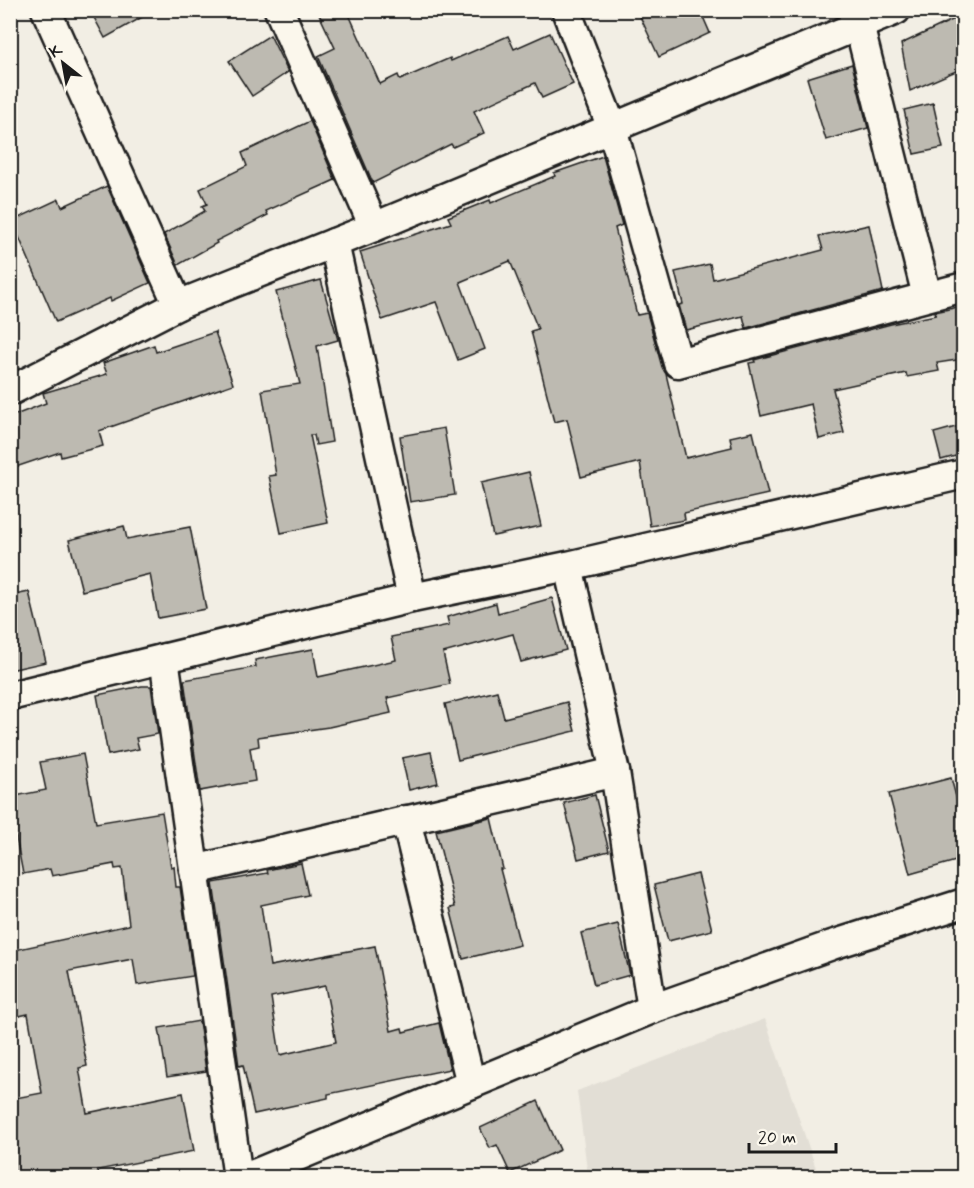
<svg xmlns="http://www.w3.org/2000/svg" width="974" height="1188" viewBox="0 0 974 1188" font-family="Mynerve,sans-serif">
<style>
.built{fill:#e2ded5}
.building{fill:#bdbab1;stroke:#1c1c1c;stroke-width:1.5;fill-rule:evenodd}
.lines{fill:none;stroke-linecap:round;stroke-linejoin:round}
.minor-casing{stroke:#1c1c1c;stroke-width:33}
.minor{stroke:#fbf7ec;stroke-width:28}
</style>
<rect width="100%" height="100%" fill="#f2eee4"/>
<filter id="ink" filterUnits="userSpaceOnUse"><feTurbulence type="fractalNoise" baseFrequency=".0167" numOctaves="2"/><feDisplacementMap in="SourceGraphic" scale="12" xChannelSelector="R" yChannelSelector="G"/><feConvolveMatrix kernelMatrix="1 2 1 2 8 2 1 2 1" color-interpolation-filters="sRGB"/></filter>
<g filter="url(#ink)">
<!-- built -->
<path class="built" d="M765,1019L819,1177H588L577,1091Z"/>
<!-- building -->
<g class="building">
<path d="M90,10H155L105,38Z"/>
<path d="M317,10H347L380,84L398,75L400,80L450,58L451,61L508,36L514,49L550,33L573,84L542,98L535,83L474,111L484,133L453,147L451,144L373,183L318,56L335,48Z"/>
<path d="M637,10H700L710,33L659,57Z"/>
<path d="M963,15V68L910,91L901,44Z"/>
<path d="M270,35L288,72L252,96L229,61Z"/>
<path d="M852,64L868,128L826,140L807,78Z"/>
<path d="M933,103L943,148L914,154L904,110Z"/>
<path d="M310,121L335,180L266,211L268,215L216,241L217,243L178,265L164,234L205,211L202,206L207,204L200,189L247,166L242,153Z"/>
<path d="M603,156L622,225L615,228L637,315L647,313L662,367L666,374L686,458L732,447L730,437L753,432L768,494L684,513L685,520L650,526L640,462L581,477L567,419L554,422L531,331L538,329L510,261L460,282L485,349L458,360L436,302L382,320L360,252L451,223L448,217L490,200L491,203L555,176L554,173Z"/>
<path d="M107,186L150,283L111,301L110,298L56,322L12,221L59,199L62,207Z"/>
<path d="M869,225L883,291L746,328L743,316L686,330L679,305L683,304L675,272L710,264L713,279L823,250L819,236Z"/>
<path d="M321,280L338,340L317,346L332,442L316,445L314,435H310L328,523L281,533L269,476L276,475L262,390L300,384L276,292Z"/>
<path d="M963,306V359L937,363L939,371L907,377L906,373L833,389L844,433L819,439L811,404L761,416L749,363L755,362L754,360L891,324L936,315L935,312Z"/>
<path d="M215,332L233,384L99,431L103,446L61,457L60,452L10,469V417L46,403L43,393L107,374L103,363L154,345L156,352Z"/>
<path d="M963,425V454L941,460L934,433Z"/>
<path d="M444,428L455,495L410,502L400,436Z"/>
<path d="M529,472L541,526L493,536L481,483Z"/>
<path d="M124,526L127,539L190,527L206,609L158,618L150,574L82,591L69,540Z"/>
<path d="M29,592L46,662L10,670V596Z"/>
<path d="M552,598L566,650L521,662L513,634L443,653L450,684L387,698L391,713L329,727L258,737L259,746L250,748L255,781L200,791L184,680L256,667L255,660L313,649L318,677L396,660L391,637L449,625L447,617L496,603L498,613Z"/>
<path d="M142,686H151L158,734L136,738L139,749L108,755L97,695Z"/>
<path d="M497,691L504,718L567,702L575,731L458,760L445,704Z"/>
<path d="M431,752L438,783L409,790L402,758Z"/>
<path d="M83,754L96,823L162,812L171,867L174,866L176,887H180L193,976L137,985L133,959L69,971L87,1066L79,1068L87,1113L183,1093L194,1151L98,1170L99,1178H10V1099L42,1093L28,1014L10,1018V951L129,925L122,868L115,869L114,864L52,876L50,869L23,874L14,827L10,828V797L46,790L40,762Z"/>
<path d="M951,778L963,823V859L910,874L889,794Z"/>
<path d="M595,795L609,851L578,859L564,803Z"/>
<path d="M491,818L503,869H500L520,945L463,959L450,908L455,907L436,831Z"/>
<path d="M301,863L308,895L261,905L270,966L375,946L391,1031L402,1028L403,1032L439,1023L450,1069L328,1094V1098L254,1114L243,1065L239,1066L213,883L268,873L267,870ZM325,986L336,1042L280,1055L271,997Z"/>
<path d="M698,874L712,930L668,941L654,885Z"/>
<path d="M618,924L630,975L594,985L581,933Z"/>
<path d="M199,1021L206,1071L167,1077L159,1028Z"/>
<path d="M538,1101L560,1150L510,1173L497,1145L490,1148L480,1128Z"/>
</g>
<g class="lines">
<defs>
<g id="minor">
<path d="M46,10L178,305"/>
<path d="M279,10L374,227"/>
<path d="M566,10L612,128L678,363L964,287"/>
<path d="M852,10L859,25L927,296"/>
<path d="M334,243L412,598"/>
<path d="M10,391L178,305L374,227L896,10"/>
<path d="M568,566L615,772L652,1009"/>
<path d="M164,658L238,1178"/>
<path d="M10,696L412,598L568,566L964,474"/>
<path d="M406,820L471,1084"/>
<path d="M194,870L615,772"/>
<path d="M245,1178L652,1009L832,945L964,903"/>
</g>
</defs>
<!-- minor casing -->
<use href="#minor" class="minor-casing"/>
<!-- minor -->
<use href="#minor" class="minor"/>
</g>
</g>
<!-- margin -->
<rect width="974" height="1188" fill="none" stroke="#fbf7ec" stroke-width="36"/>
<rect x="18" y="18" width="938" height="1152" fill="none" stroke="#1c1c1c" stroke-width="2" filter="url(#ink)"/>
<!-- north arrow -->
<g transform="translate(63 63) rotate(329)" stroke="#fbf7ec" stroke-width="4.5" paint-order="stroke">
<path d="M0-4.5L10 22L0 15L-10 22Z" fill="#1c1c1c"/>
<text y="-9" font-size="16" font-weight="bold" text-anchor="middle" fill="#1c1c1c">K</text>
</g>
<!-- scale -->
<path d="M749 1143v9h87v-9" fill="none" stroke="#1c1c1c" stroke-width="3"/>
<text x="758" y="1143" font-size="18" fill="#1c1c1c" stroke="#fbf7ec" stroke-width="4.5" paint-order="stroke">20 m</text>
</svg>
